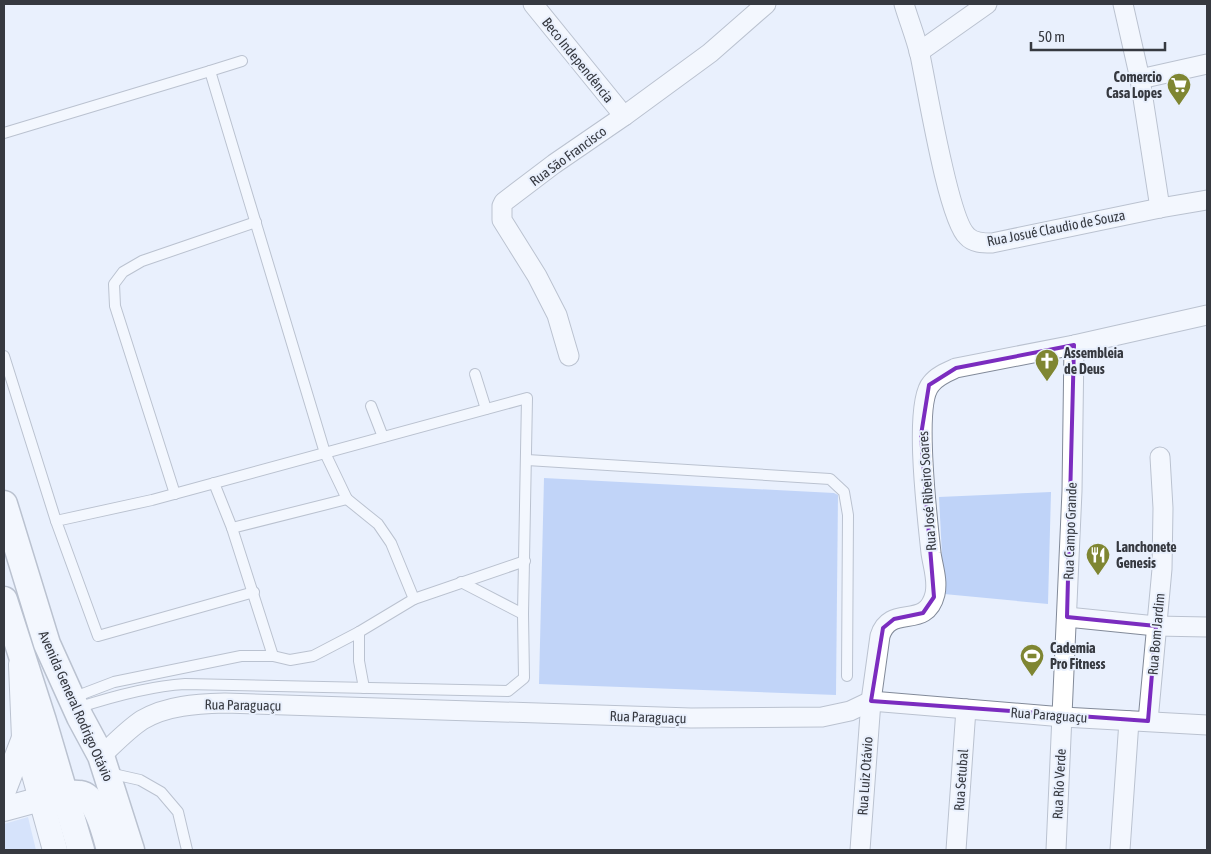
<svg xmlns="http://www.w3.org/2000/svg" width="1211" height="854" viewBox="0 0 1211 854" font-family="'Asap Condensed',sans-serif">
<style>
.green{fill:#bfd3f8}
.building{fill:#91b2f2}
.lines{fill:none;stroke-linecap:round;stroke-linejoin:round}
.service-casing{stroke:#828a99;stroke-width:12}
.minor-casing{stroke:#828a99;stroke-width:21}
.tertiary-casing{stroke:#828a99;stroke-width:26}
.secondary-casing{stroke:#828a99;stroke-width:29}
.service{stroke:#fff;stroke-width:10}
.minor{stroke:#fff;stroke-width:19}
.tertiary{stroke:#fff;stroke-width:24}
.secondary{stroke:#fff;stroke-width:26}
.marked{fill:none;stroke:#7b2cbf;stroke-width:4;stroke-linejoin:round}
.labels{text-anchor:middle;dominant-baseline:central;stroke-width:4;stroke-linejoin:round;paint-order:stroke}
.street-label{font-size:14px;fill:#363940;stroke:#e9f0fd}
.poi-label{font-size:14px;font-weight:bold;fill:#363940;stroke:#e9f0fd;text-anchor:start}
</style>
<rect width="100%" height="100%" fill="#e9f0fd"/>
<!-- green -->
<g class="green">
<path d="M1051,492L1048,604L944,594L939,497Z"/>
<path d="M28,817L36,850H4V824Z"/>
</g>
<!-- building -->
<path class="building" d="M544,478L834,493L838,495L836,695L539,684Z"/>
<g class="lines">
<defs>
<g id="service">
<path d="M210,71L242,61"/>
<path d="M4,133L210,71L325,453L347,499L232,528L273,656"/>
<path d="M4,356L56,521"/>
<path d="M475,374L486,409"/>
<path d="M371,406L383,437"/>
<path d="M527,460L830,479L844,492L848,515L847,676"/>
<path d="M214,483L232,528"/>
<path d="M175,494L115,306L114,284L123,272L142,261L256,222"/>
<path d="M461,582L523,614"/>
<path d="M414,599L525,561"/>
<path d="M359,632V661L364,688"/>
<path d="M72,698L114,682L241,656H273L290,660L313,656L359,632L414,599L391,543L378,524L347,499"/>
<path d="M77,708C111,697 149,686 185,684L508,691L524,678L523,614L527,398L152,500L56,521L98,636L254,592"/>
<path d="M109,773L140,780L161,792L178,812L187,850"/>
</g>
<g id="minor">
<path d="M533,4L624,116"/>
<path d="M904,4C909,21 916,38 920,55C927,87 948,219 967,236C973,243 983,243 992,243L1160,208L1207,200"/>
<path d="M1123,4L1140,79L1160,208"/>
<path d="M919,52L987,4"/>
<path d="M1140,79L1207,64"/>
<path d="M569,356L557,315L537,276L502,220V206L504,202L554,164L624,116L710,53L766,4"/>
<path d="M1067,617L1156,626L1207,627"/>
<path d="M1148,721L1162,569L1163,508L1160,457"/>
<path d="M101,756C114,744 127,730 142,720C167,705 197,704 225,703L691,718L822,717L850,711L871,701L1063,717L1207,725"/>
<path d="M860,850L871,701L880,636C890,603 926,631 935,594C938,580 933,567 931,553C928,523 913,404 931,384C937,376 947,372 956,368L1074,345L1207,315"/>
<path d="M956,850L966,709"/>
<path d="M1056,850L1072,491L1074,345"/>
<path d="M1120,850L1129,721"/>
</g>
<g id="tertiary">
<path d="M21,665L24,738L55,850"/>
<path d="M4,790L24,738"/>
<path d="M4,809L41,799"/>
</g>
<g id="secondary">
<path d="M4,504L47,644L80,717L101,756L131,850"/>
<path d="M4,600L43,721L81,850"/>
<path d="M41,799C53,797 68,792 80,794C97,796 106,836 110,850"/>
</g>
</defs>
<!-- service casing -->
<use href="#service" class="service-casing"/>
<!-- minor casing -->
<use href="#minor" class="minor-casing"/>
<!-- tertiary casing -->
<use href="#tertiary" class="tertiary-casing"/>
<!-- secondary casing -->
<use href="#secondary" class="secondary-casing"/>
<!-- service -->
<use href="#service" class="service"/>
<!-- minor -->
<use href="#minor" class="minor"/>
<!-- tertiary -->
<use href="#tertiary" class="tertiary"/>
<!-- secondary -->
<use href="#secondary" class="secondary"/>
</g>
<!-- marked area -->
<path d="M0 0H1211V854H0ZM1074,345L1067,617L1156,626L1148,721L871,701L883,628L894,619L923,613L934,597L921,435L929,385L956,368Z" fill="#e9f0fd" fill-opacity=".55" fill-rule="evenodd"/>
<path class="marked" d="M1074,345L1067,617L1156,626L1148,721L871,701L883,628L894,619L923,613L934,597L921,435L929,385L956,368Z"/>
<!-- icons -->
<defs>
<symbol id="supermarket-pin" viewBox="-11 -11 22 30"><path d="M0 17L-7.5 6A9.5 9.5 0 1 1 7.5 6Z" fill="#7f8632" stroke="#e9f0fd"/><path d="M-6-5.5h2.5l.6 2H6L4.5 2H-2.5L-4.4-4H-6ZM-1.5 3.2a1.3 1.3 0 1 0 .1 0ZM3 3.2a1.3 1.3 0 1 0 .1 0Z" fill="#fff"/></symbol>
<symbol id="church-pin" viewBox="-11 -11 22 30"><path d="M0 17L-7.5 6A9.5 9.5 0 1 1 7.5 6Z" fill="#7f8632" stroke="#e9f0fd"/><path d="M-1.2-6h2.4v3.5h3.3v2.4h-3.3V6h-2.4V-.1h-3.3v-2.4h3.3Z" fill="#fff"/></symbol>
<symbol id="restaurant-pin" viewBox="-11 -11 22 30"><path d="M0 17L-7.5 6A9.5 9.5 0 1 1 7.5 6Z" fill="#7f8632" stroke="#e9f0fd"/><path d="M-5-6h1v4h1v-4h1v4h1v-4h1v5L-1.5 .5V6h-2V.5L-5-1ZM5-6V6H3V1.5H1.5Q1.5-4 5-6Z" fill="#fff"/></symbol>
<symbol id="stadium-pin" viewBox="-11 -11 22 30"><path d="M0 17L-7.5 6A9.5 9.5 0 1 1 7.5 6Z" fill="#7f8632" stroke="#e9f0fd"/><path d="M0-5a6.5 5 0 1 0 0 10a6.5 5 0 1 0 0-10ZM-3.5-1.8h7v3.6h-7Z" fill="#fff"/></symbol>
</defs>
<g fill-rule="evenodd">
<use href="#supermarket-pin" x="1165" y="71" width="28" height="38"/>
<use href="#church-pin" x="1033" y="347" width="28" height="38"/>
<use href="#restaurant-pin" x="1084" y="541" width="28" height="38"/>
<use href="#stadium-pin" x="1018" y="642" width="28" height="38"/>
</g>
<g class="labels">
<!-- street labels -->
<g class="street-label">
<text transform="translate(578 60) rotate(51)">Beco Independência</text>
<text transform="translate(568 156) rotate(-36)">Rua São Francisco</text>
<text transform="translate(1056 228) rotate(-11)">Rua Josué Claudio de Souza</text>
<text transform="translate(927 491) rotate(-94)">Rua José Ribeiro Soares</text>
<text transform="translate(1070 531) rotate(-88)">Rua Campo Grande</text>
<text transform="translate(1156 634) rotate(-85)">Rua Bom Jardim</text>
<text transform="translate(243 705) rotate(1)">Rua Paraguaçu</text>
<text transform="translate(76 706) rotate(66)">Avenida General Rodrigo Otávio</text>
<text transform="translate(1049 715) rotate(4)">Rua Paraguaçu</text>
<text transform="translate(648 717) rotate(2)">Rua Paraguaçu</text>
<text transform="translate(865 776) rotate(-86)">Rua Luiz Otávio</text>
<text transform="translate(961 780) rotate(-86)">Rua Setubal</text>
<text transform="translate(1059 784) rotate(-87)">Rua Río Verde</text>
</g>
<!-- poi labels -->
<g class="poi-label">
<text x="1162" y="77" text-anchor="end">Comercio<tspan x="1162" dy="16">Casa Lopes</tspan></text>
<text x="1064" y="353">Assembleia<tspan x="1064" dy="16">de Deus</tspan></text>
<text x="1116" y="547">Lanchonete<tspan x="1116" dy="16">Genesis</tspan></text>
<text x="1050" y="648">Cademia<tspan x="1050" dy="16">Pro Fitness</tspan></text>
</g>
</g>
<!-- border -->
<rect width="1211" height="854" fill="none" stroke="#363940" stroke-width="10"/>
<!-- scale -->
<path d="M1031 42v8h134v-8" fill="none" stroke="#363940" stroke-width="2.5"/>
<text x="1038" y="42" font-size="15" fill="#363940" stroke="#e9f0fd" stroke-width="4" paint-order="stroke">50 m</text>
</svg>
